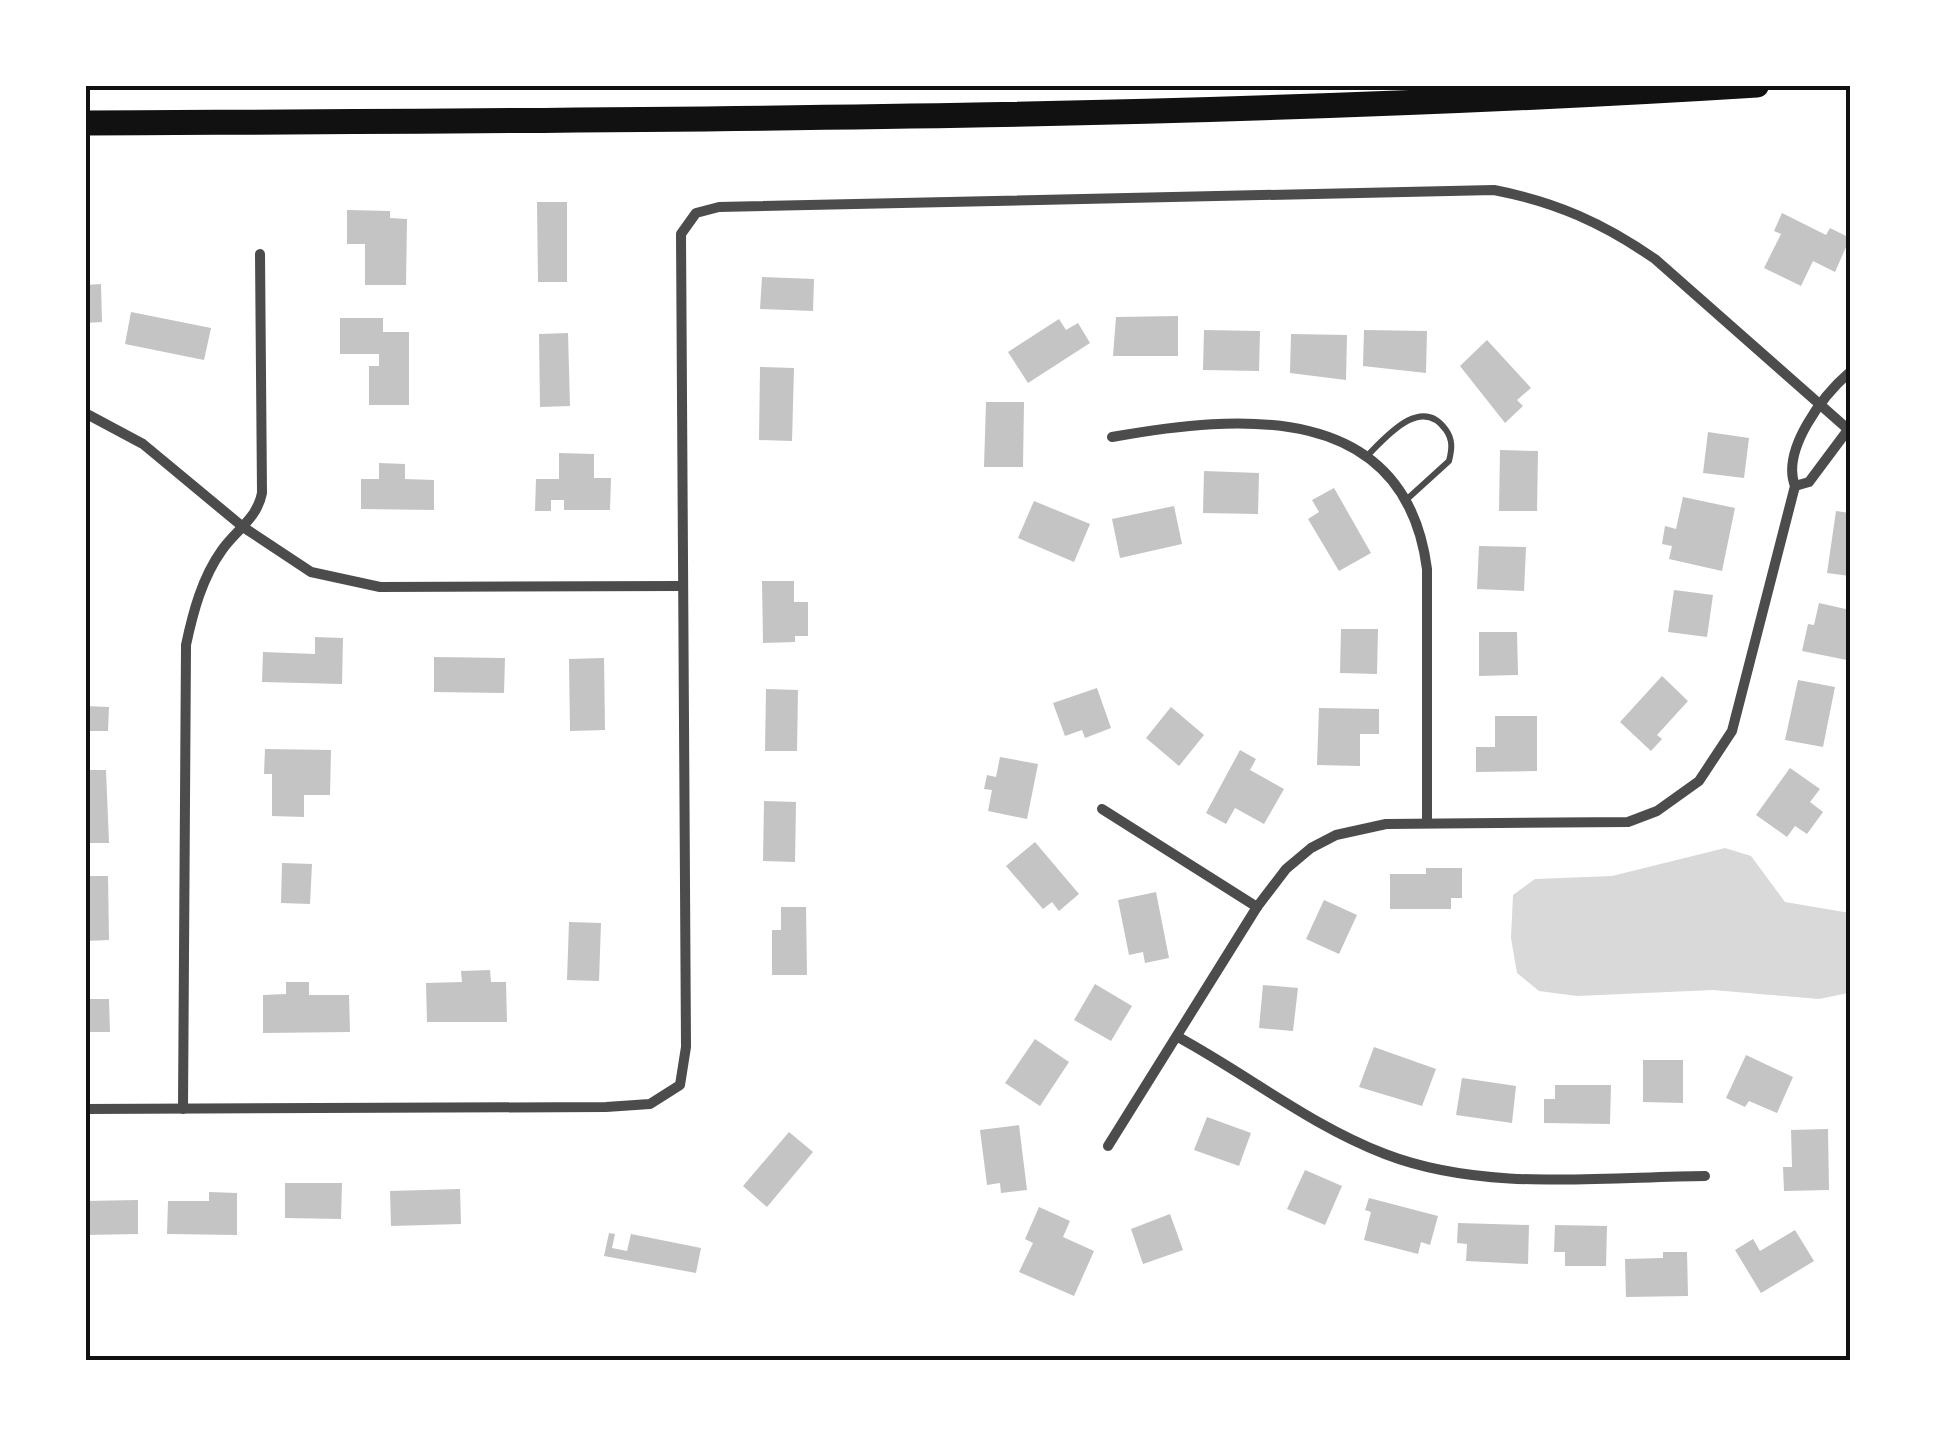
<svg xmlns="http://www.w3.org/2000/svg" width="1935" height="1445" viewBox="0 0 1935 1445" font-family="Manrope,sans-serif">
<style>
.water{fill:#d9d9d9}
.building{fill:#c4c4c4}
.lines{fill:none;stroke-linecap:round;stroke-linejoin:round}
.service{stroke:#4c4c4c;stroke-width:6}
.minor{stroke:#4c4c4c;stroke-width:10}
.motorway{stroke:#111;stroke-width:25}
.neatline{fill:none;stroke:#111;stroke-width:4}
</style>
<rect width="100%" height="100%" fill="#fff"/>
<!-- water -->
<path class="water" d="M1725,848L1751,856L1785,902L1850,913L1848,993L1819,999L1713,990L1577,996L1539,991L1517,973L1511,938L1513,895L1535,879L1612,876Z"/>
<!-- building -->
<g class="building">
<path d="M537,202H567V282H538Z"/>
<path d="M347,210L390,211V218L407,219L406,285H365V244H347Z"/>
<path d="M1782,213L1826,235L1830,228L1850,238L1835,272L1813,261L1801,286L1764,268L1781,234L1774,231Z"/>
<path d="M762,277L814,279L813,311L760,309Z"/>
<path d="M101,284L102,322L85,323V285Z"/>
<path d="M131,312L211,328L204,360L125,344Z"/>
<path d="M1178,316V356H1113L1116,317Z"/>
<path d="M340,318H383V332H409V405H369V366H379V354H340Z"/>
<path d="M1059,319L1066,330L1078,323L1090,343L1028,383L1008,352Z"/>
<path d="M1204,330L1260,331L1259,371L1203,370Z"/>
<path d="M1364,330L1427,331L1426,373L1363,366Z"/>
<path d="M568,333L570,406L540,407L539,334Z"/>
<path d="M1291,334L1347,335L1346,380L1290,373Z"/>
<path d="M1487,340L1531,388L1517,400L1523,406L1505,423L1460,366Z"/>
<path d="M760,367L794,368L792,441L759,440Z"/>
<path d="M986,402H1024L1023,467H984Z"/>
<path d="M1708,432L1749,438L1744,478L1703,473Z"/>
<path d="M1500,450L1538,451L1537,511H1499Z"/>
<path d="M559,453L594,454V478H611L610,510H564V500H551V511H535L536,479H559Z"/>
<path d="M379,463L405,464V479L434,480V510L361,509V479H379Z"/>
<path d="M1204,471L1259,473L1258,514L1203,513Z"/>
<path d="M1334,488L1371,553L1339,571L1308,519L1319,512L1312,500Z"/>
<path d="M1683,497L1735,508L1722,571L1669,559L1672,546L1662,544L1665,526L1676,529Z"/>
<path d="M1034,501L1090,524L1074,562L1018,538Z"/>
<path d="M1174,506L1182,544L1120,558L1112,519Z"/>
<path d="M1836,511L1850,513V576L1827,573Z"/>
<path d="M1479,546L1526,547L1524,591L1477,589Z"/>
<path d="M762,581H794V602H808V636H795V642L763,643Z"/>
<path d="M1674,590L1713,595L1707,637L1668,632Z"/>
<path d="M1819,603L1850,610L1847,660L1802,651L1808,624L1814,625Z"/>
<path d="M1341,629H1378L1377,674L1340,673Z"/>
<path d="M1479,632H1517L1518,675L1479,676Z"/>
<path d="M315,637L343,638L342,684L262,682L263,652L315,654Z"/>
<path d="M434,657L505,658L504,693L434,692Z"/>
<path d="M604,658L605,730L570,731L569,659Z"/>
<path d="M1662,676L1688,701L1657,735L1662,739L1651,751L1620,722Z"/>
<path d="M1798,680L1835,687L1823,747L1785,740Z"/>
<path d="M1097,688L1111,728L1085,738L1082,730L1065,736L1053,703Z"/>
<path d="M766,689L798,690L797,751H765Z"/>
<path d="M85,706L109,707L108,731H85Z"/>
<path d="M1171,707L1204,735L1179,766L1146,738Z"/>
<path d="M1319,708L1379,709V734H1360V766L1317,765Z"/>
<path d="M1495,716H1537V771L1476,772V747H1495Z"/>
<path d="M265,749L331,750L330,795H304V817L272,816V774H264Z"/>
<path d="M1240,750L1256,759L1250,770L1284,789L1264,824L1235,808L1226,824L1206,813Z"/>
<path d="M1000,757L1038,764L1027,819L988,811L992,790L984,789L987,775L996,777Z"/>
<path d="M1790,768L1820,789L1810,802L1823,812L1807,834L1795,826L1787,837L1756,815Z"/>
<path d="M85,770H106L109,843H85Z"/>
<path d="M764,801L796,802L795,862L763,861Z"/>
<path d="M1035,842L1079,894L1059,911L1052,902L1043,909L1006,866Z"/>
<path d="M282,863L312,864L310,904L281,903Z"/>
<path d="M1426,868H1462V898H1451V909H1390V874H1426Z"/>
<path d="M85,876H108L109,940L85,941Z"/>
<path d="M1156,892L1169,958L1145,963L1143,952L1129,955L1118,900Z"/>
<path d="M1324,900L1357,915L1339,954L1306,939Z"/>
<path d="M781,907H806L807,975H772V930H781Z"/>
<path d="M569,922L601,923L599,981L567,980Z"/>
<path d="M490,970L491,982H506L507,1022H427L426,983L462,982L461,971Z"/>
<path d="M286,982H309V995H349L350,1032L263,1033V995L286,994Z"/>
<path d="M1095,984L1132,1006L1111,1041L1074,1020Z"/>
<path d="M1263,985L1298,988L1293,1031L1259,1028Z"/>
<path d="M85,999H109L110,1032H85Z"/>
<path d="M1035,1039L1069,1062L1040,1106L1005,1083Z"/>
<path d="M1374,1047L1436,1069L1422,1106L1359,1087Z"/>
<path d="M1746,1055L1793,1077L1777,1113L1749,1101L1745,1107L1726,1098Z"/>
<path d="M1643,1060H1683V1103L1643,1102Z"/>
<path d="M1462,1078L1516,1086L1512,1123L1456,1115Z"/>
<path d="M1555,1085H1611L1610,1124L1544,1123V1099H1555Z"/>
<path d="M1207,1117L1251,1133L1239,1166L1194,1150Z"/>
<path d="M1019,1125L1027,1190L1001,1193L1000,1183L987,1185L980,1130Z"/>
<path d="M1828,1129L1829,1190L1784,1191L1783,1167H1792L1791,1130Z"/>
<path d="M789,1132L813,1152L767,1207L743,1186Z"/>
<path d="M1305,1170L1342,1186L1325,1225L1287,1209Z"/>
<path d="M285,1183H342L341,1219L285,1218Z"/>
<path d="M460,1189L461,1224L391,1226L390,1191Z"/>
<path d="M209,1192L237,1193V1235L167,1234L168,1201H209Z"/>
<path d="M1369,1198L1438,1216L1430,1245L1421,1242L1418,1254L1364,1240L1371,1212L1365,1210Z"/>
<path d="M138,1200V1234L85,1235V1201Z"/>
<path d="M1039,1207L1070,1221L1063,1237L1094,1251L1074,1296L1019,1272L1033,1243L1025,1239Z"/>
<path d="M1170,1214L1183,1250L1143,1264L1131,1229Z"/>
<path d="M1458,1223L1529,1225L1528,1264L1466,1261L1467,1244L1457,1243Z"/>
<path d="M1555,1225L1607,1226L1606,1266H1565V1252H1554Z"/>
<path d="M1795,1230L1814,1261L1761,1293L1735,1250L1753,1239L1760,1251Z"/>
<path d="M609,1233L615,1234L612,1248L627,1251L631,1234L701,1248L696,1273L604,1256Z"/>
<path d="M1663,1252H1687L1688,1296L1626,1297L1625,1259L1663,1258Z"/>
</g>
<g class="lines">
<!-- service -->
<path class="service" d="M1366,457C1385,438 1421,394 1446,430C1453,440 1452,449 1449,461L1405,501"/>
<!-- minor -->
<g class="minor">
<path d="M85,413L143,444L243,527L311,572L380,587L680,586"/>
<path d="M1112,437C1239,414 1405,400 1427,569V822"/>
<path d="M1795,486L1809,482L1850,427"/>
<path d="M1102,809L1257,907"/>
<path d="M1178,1037C1248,1075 1310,1125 1385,1154C1483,1192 1601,1177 1705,1176"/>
<path d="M85,1109L606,1107L650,1104L680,1085L686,1047L681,234L696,213L719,207L1494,190C1556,202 1603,223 1655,259L1850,431"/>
<path d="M183,1109L186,645C193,612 202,578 222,550C236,530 257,519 262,493L260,254"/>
<path d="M1108,1146L1257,907L1286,869L1311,848L1336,835L1386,824L1628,822L1657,811L1699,781L1732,731L1795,486C1781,450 1823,395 1850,372"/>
</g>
<!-- motorway -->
<path class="motorway" d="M85,123C642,120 1200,120 1757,85"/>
</g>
<!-- border -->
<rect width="1935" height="1445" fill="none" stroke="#ffffff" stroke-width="175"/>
<rect x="88" y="88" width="1760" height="1270" class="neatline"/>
</svg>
